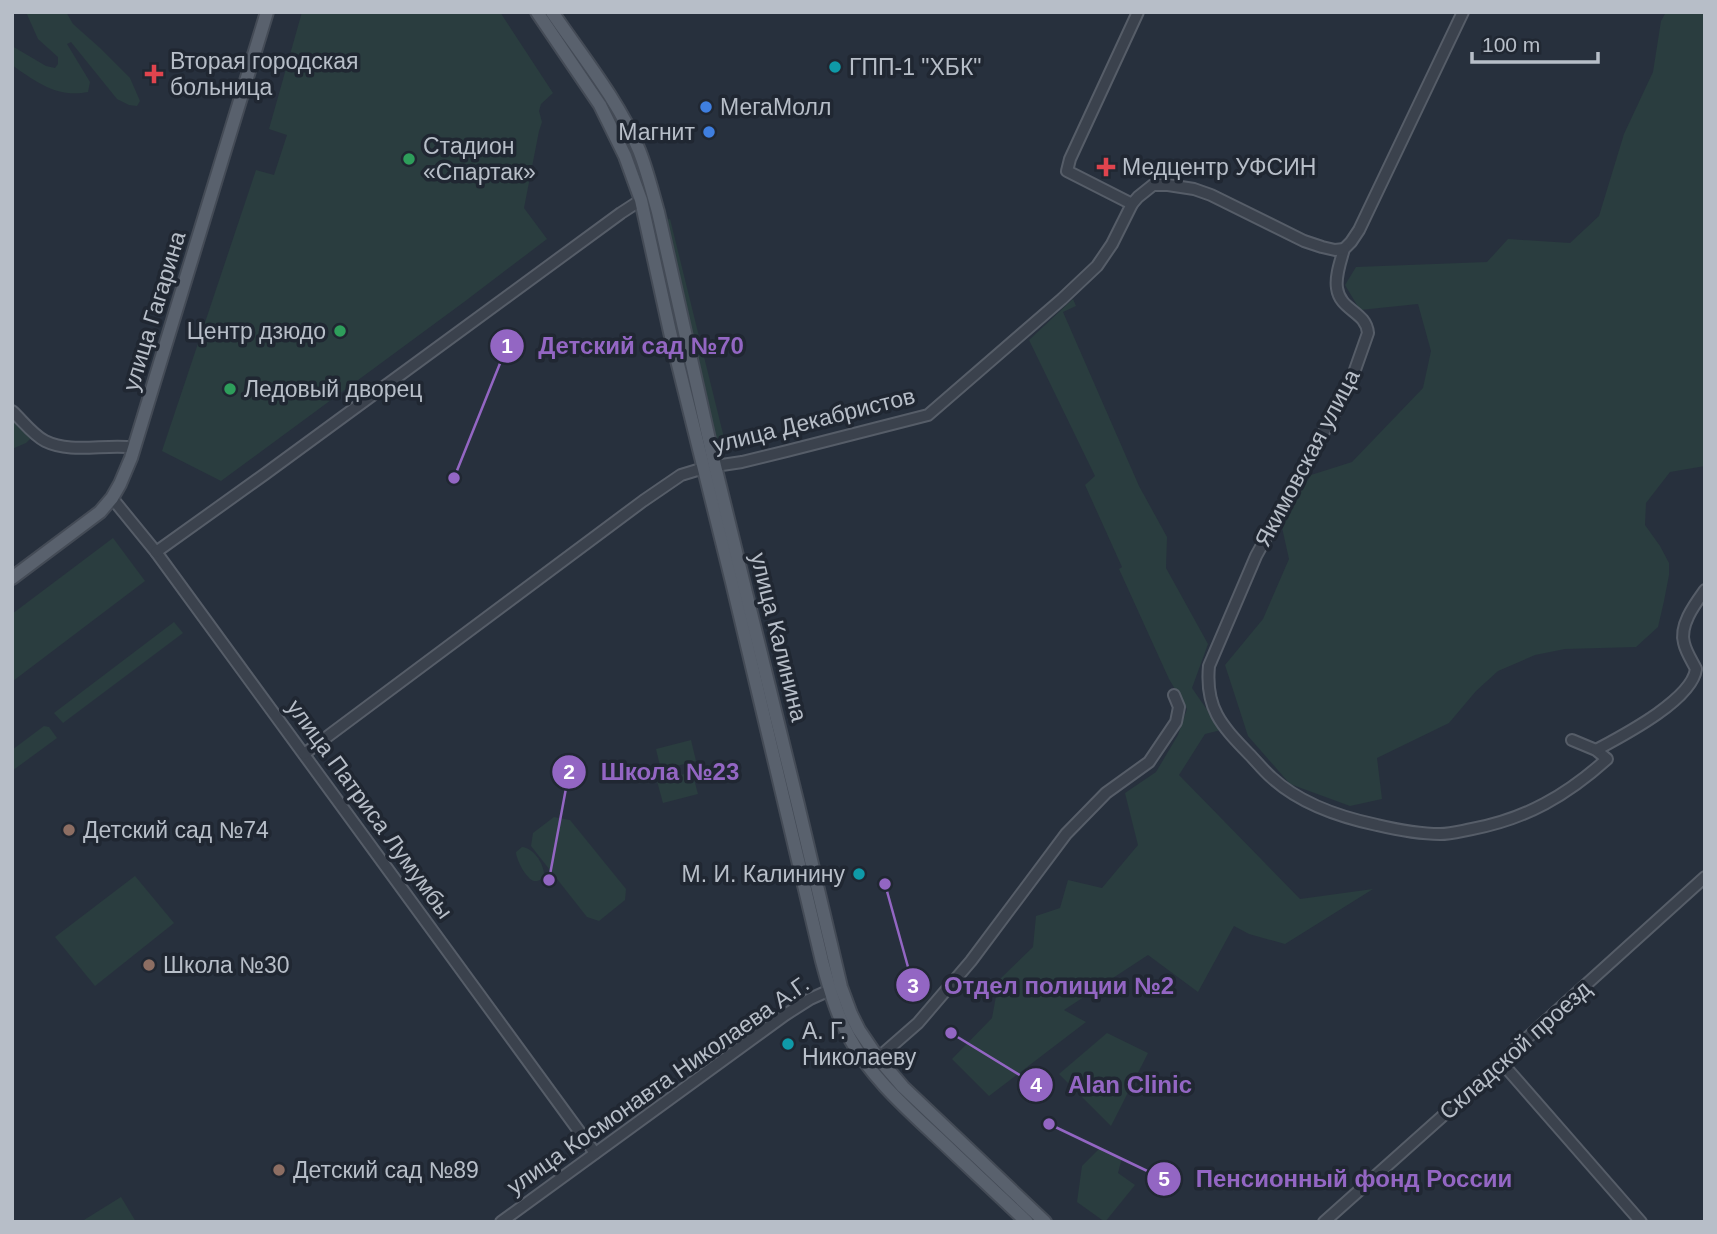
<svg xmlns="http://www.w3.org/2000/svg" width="1717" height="1234" viewBox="0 0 1717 1234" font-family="Helvetica,sans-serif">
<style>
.green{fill:#2a3d3f}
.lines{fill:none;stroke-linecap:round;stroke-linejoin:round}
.minor-casing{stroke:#565d68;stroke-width:14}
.major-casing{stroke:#444b56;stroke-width:16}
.minor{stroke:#3b424d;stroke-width:10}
.major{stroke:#59616d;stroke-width:12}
.culture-dot{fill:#0f9aa8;stroke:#202732;stroke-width:2.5}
.health-dot{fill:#e0444e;stroke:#202732;stroke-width:2.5}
.shop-dot{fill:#3f7fe0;stroke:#202732;stroke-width:2.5}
.leisure-dot{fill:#2e9e5b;stroke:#202732;stroke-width:2.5}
.education-dot{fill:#8d6e63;stroke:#202732;stroke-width:2.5}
.labels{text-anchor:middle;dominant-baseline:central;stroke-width:7;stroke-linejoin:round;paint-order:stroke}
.poi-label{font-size:23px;fill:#b7bec8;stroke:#202732;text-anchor:start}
.street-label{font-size:23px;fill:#b7bec8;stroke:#202732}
.leader{fill:none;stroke:#9366c3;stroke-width:2.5}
.callout-dot{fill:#9366c3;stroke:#202732;stroke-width:2.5}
.mark-label{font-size:21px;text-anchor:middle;font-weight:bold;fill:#fff}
.callout-label{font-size:24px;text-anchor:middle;font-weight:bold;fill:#9366c3;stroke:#202732;stroke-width:7;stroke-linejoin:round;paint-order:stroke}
</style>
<rect width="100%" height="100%" fill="#27303d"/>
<!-- green -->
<g class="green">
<path d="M26,12H66L73,24L100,48L130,78L140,101L137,106L129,105L117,99L71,42L67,44L90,82L88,92C57,98 36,82 12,65V46L46,66L55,68L58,64V57L38,39Z"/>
<path d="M302,12H500L553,93L541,104L539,111L542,122L539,131L524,208L547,239L464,302L221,481L162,451L256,170L274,175L287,135L269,129Z"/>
<path d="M1666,12H1705V466L1670,472L1646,503L1645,525L1660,546L1669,563V575L1664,601L1658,627L1636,647L1565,649L1535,655L1498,671L1476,691L1449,723L1377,758L1382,799L1350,806L1290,784L1248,736L1225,665L1263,619L1289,559L1281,523L1311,475L1352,462L1423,388L1431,351L1418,304L1360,310L1345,285L1356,267L1487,262L1508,239L1570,243L1599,216L1624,134L1653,72L1661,21Z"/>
<path d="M670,219L727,450L724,455L719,452L664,226L666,220Z"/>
<path d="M1073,299L1076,306L1063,312L1139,486L1167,537L1166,568L1208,644L1192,688L1221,730L1205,734L1179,775L1300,899L1373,889L1285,944L1249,934L1234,926L1198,992L1148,955L1064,1010L1086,1022L989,1096L952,1059L992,1018L999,980L1033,947L1036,916L1060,908L1068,880L1102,888L1138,845L1125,793L1156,772L1178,735L1187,709L1169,679L1119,569L1122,567L1085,485L1095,476L1029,340Z"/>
<path d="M12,419L30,431L32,437L26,443L12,449Z"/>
<path d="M113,538L145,581L13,681L12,614Z"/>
<path d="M174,622L183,633L63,723L54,713Z"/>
<path d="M44,726L49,727L57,738L12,771V750Z"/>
<path d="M691,740L696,761L661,770L656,749Z"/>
<path d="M692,772L698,794L663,803L657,781Z"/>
<path d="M554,817L570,820L626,889L625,900L599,921L587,917L531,846L533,833Z"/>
<path d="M522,847C533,848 543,862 544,874L540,880C538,881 536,881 534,881C526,879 516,859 516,852Z"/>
<path d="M135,876L174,923L95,986L55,937Z"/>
<path d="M1107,1033L1148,1053L1111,1126L1059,1074Z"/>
<path d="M1100,1148L1122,1158L1118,1173L1135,1185L1105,1222L1077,1202L1082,1166Z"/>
<path d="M121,1197L136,1222H85L84,1220Z"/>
</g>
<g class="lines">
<defs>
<g id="minor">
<path d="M1463,12L1359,230L1351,242L1344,249C1341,260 1335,276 1337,288C1340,311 1366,311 1368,333L1350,384L1256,556L1209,666C1205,708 1221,725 1249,754C1256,761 1263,770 1271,777C1300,804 1339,817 1377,825C1398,830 1418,834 1440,834C1451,834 1461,831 1472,829C1526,819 1567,795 1607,759L1596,750L1572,740"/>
<path d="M1132,204L1067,171L1070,159L1138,12"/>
<path d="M12,411C22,420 33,435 45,441C69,453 100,445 127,447"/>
<path d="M715,466L742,462L787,451L928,415L1062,299L1097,266L1112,244L1132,204L1138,197L1153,185H1168L1194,189L1211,195L1304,241L1322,247L1335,250L1344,249"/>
<path d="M112,498L156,552L595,1153"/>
<path d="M156,552L265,474L621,213L641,200"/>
<path d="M1596,750C1622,736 1692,700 1696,669C1692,661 1686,652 1684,643C1679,625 1695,604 1705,590"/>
<path d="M304,754L643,501L681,475L704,468"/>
<path d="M878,1058L918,1023L971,961L1066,834L1106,793L1149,762L1176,722L1179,707L1174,695"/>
<path d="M1502,1063L1641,1222"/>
<path d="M501,1222L785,1015L810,999L830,990"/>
<path d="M1324,1222L1502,1063L1517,1047L1705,877"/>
</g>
<g id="major">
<path d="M537,12L600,105L625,156L641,200L670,332L732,582L822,961C829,987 836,1013 849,1037C870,1076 905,1107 937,1137C967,1165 997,1194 1027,1222"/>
<path d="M552,12C582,56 618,100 639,150C647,170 652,191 658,212L715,466L798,805L841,987L851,1014L859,1030L878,1058L903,1087L1045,1222"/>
<path d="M12,578L100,512L112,498L120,484L131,458L267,12"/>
</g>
</defs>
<!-- minor casing -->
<use href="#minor" class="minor-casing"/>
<!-- major casing -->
<use href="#major" class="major-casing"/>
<!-- minor -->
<use href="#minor" class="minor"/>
<!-- major -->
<use href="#major" class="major"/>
</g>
<!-- markers -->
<g class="culture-dot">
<circle cx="835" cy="67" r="7"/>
<circle cx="859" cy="874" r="7"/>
<circle cx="788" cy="1044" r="7"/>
</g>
<g class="health-dot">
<path d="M150.5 63.5h7v7h7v7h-7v7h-7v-7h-7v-7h7z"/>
<path d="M1102.5 156.5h7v7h7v7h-7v7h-7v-7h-7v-7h7z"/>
</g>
<g class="shop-dot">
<circle cx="706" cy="107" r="7"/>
<circle cx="709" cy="132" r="7"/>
</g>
<g class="leisure-dot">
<circle cx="409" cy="159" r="7"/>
<circle cx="340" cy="331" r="7"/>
<circle cx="230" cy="389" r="7"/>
</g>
<g class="education-dot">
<circle cx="69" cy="830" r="7"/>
<circle cx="149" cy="965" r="7"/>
<circle cx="279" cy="1170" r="7"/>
</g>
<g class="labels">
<!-- poi labels -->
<g class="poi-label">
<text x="170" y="61">Вторая городская<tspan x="170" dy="26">больница</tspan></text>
<text x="849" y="67">ГПП-1 "ХБК"</text>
<text x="720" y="107">МегаМолл</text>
<text x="695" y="132" text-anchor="end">Магнит</text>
<text x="423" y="146">Стадион<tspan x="423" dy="26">«Спартак»</tspan></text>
<text x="1122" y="167">Медцентр УФСИН</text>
<text x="326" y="331" text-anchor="end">Центр дзюдо</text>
<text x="244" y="389">Ледовый дворец</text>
<text x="83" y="830">Детский сад №74</text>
<text x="845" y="874" text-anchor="end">М. И. Калинину</text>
<text x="163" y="965">Школа №30</text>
<text x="802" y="1031">А. Г.<tspan x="802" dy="26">Николаеву</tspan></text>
<text x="293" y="1170">Детский сад №89</text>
</g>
<!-- street labels -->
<g class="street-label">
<text transform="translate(154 311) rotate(-73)">улица Гагарина</text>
<text transform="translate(814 420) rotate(-14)">улица Декабристов</text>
<text transform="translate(1307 458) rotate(-62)">Якимовская улица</text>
<text transform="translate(779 637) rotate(76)">улица Калинина</text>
<text transform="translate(370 809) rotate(54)">улица Патриса Лумумбы</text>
<text transform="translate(1515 1050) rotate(-42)">Складской проезд</text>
<text transform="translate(658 1085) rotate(-35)">улица Космонавта Николаева А.Г.</text>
</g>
</g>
<!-- callouts -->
<path class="leader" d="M454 478L507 346M549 880L569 772M885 884L913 985M951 1033L1036 1085M1049 1124L1164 1179"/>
<g class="callout-dot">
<circle cx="454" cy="478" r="7"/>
<circle cx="549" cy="880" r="7"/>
<circle cx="885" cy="884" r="7"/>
<circle cx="951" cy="1033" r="7"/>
<circle cx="1049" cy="1124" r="7"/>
<circle cx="507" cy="346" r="18"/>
<circle cx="569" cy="772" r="18"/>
<circle cx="913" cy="985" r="18"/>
<circle cx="1036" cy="1085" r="18"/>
<circle cx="1164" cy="1179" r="18"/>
</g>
<g class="mark-label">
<text x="507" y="353">1</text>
<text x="569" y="779">2</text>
<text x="913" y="993">3</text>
<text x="1036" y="1092">4</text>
<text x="1164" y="1186">5</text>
</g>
<g class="callout-label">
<text x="641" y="354">Детский сад №70</text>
<text x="670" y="780">Школа №23</text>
<text x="1059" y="994">Отдел полиции №2</text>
<text x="1130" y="1093">Alan Clinic</text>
<text x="1354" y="1187">Пенсионный фонд России</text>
</g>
<!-- border -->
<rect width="1717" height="1234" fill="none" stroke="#b7bec8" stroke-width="28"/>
<!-- scale -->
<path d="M1472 52v10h126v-10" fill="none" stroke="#b7bec8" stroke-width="3.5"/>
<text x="1482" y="52" font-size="21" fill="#b7bec8" stroke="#202732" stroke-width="5" paint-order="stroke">100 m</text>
</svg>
